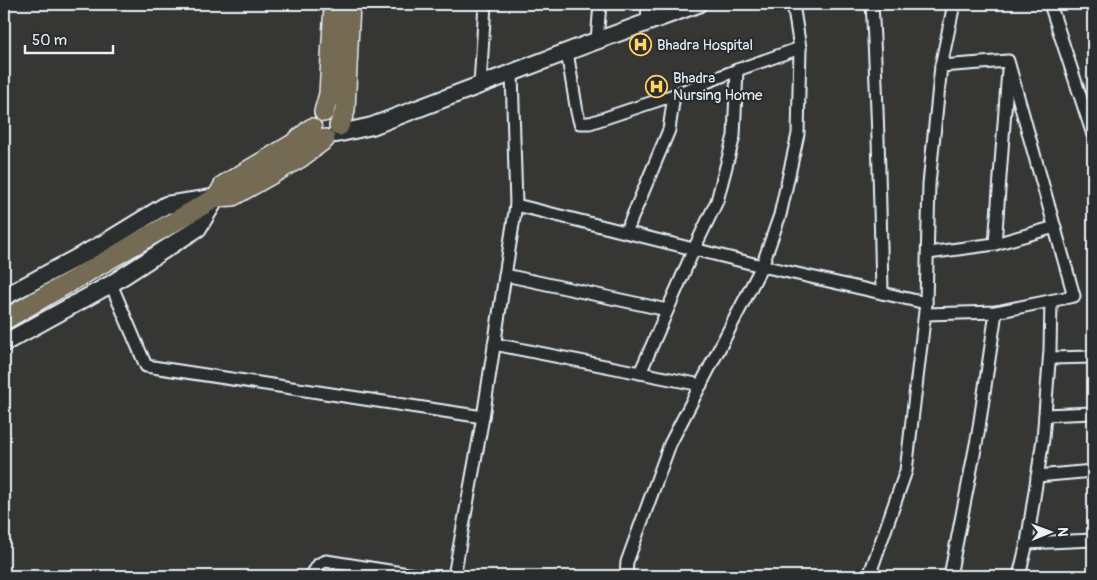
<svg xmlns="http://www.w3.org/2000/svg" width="1097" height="580" viewBox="0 0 1097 580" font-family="Pangolin,sans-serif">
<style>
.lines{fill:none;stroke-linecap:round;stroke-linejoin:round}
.street-casing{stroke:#e8f1f8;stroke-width:15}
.secondary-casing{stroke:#e8f1f8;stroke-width:20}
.primary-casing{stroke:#e8f1f8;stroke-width:22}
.street{stroke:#2a2d2e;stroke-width:11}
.secondary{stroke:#2a2d2e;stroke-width:16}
.primary{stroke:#746b52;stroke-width:19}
.labels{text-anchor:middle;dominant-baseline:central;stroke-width:4.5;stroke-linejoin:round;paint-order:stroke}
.poi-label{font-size:15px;fill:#e8f1f8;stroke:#2a2d2e;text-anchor:start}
</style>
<rect width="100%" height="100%" fill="#363735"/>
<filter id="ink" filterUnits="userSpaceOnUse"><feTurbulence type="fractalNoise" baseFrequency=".02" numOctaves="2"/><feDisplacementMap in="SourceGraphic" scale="10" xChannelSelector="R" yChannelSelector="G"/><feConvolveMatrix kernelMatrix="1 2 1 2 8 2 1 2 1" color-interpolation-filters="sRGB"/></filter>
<g filter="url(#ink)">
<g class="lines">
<defs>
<g id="street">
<path d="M872,4C878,100 880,196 882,293"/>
<path d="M1050,4L1093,135"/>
<path d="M647,22L648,4"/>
<path d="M597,40L600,4"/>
<path d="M567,52L577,112L580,123H590L674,95L737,70L800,48"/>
<path d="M941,66L954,4"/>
<path d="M512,73L516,205L762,266L926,303"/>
<path d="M480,85L485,4"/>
<path d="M626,232L669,130L674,95"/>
<path d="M995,244L1008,70"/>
<path d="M928,253L995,244L1055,227"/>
<path d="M505,275L667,310"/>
<path d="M111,284L146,366L483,417"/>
<path d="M494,344L701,385"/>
<path d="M1050,358L1093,357"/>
<path d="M640,373L694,249L717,201L734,136L737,70"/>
<path d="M1045,415L1093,413"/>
<path d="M1037,476L1093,471"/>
<path d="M1027,543L1093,540"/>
<path d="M311,576L319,564L326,561L421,576"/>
<path d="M454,576L483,417L516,205"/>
<path d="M626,576L627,562L670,444L762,266L780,215L798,134L800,48L793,4"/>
<path d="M869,576L906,471L926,303L929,184L941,66L1008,61L1074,296L996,312L925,314"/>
<path d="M950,576L978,434L996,312"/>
<path d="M1019,576L1027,543L1043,439L1050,350L1051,301"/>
</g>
<g id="secondary">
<path d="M336,134L372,126L585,45L698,4"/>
<path d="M4,297L104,243L166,205L212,198"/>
<path d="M4,343L111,284L198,228L217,197"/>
</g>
<g id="primary">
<path d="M324,112L329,94L334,4"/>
<path d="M339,126L345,111L350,4"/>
<path d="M217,197L224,185L293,144L312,128"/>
<path d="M4,320L217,197L233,196L300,158L325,139"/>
</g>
</defs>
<!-- street casing -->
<use href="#street" class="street-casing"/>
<!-- secondary casing -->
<use href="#secondary" class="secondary-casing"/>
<!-- primary casing -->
<use href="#primary" class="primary-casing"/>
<!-- street -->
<use href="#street" class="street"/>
<!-- secondary -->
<use href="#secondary" class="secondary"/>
<!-- primary -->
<use href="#primary" class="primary"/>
</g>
</g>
<!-- icons -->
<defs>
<symbol id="hospital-ring" viewBox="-11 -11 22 22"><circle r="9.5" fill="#2a2d2e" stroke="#ffd166" stroke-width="1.5"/><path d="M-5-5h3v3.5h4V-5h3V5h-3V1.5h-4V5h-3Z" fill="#ffd166"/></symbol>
</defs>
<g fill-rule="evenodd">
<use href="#hospital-ring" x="628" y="32" width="25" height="25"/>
<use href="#hospital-ring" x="644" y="74" width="25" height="25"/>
</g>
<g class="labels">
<!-- poi labels -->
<g class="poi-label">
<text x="657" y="45">Bhadra Hospital</text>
<text x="673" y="78">Bhadra<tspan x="673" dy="17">Nursing Home</tspan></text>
</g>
</g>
<!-- margin -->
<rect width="1097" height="580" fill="none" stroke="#2a2d2e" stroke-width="20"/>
<rect x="10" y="10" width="1077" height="560" fill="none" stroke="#e8f1f8" stroke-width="2" filter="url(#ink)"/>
<!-- north arrow -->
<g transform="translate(1050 532) rotate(89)" stroke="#2a2d2e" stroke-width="4" paint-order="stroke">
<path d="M0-4L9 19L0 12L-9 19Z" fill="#e8f1f8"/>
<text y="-8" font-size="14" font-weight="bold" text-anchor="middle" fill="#e8f1f8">N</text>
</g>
<!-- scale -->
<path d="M25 45v8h88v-8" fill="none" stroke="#e8f1f8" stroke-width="2.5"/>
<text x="32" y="45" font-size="15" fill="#e8f1f8" stroke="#2a2d2e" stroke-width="4" paint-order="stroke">50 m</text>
</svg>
